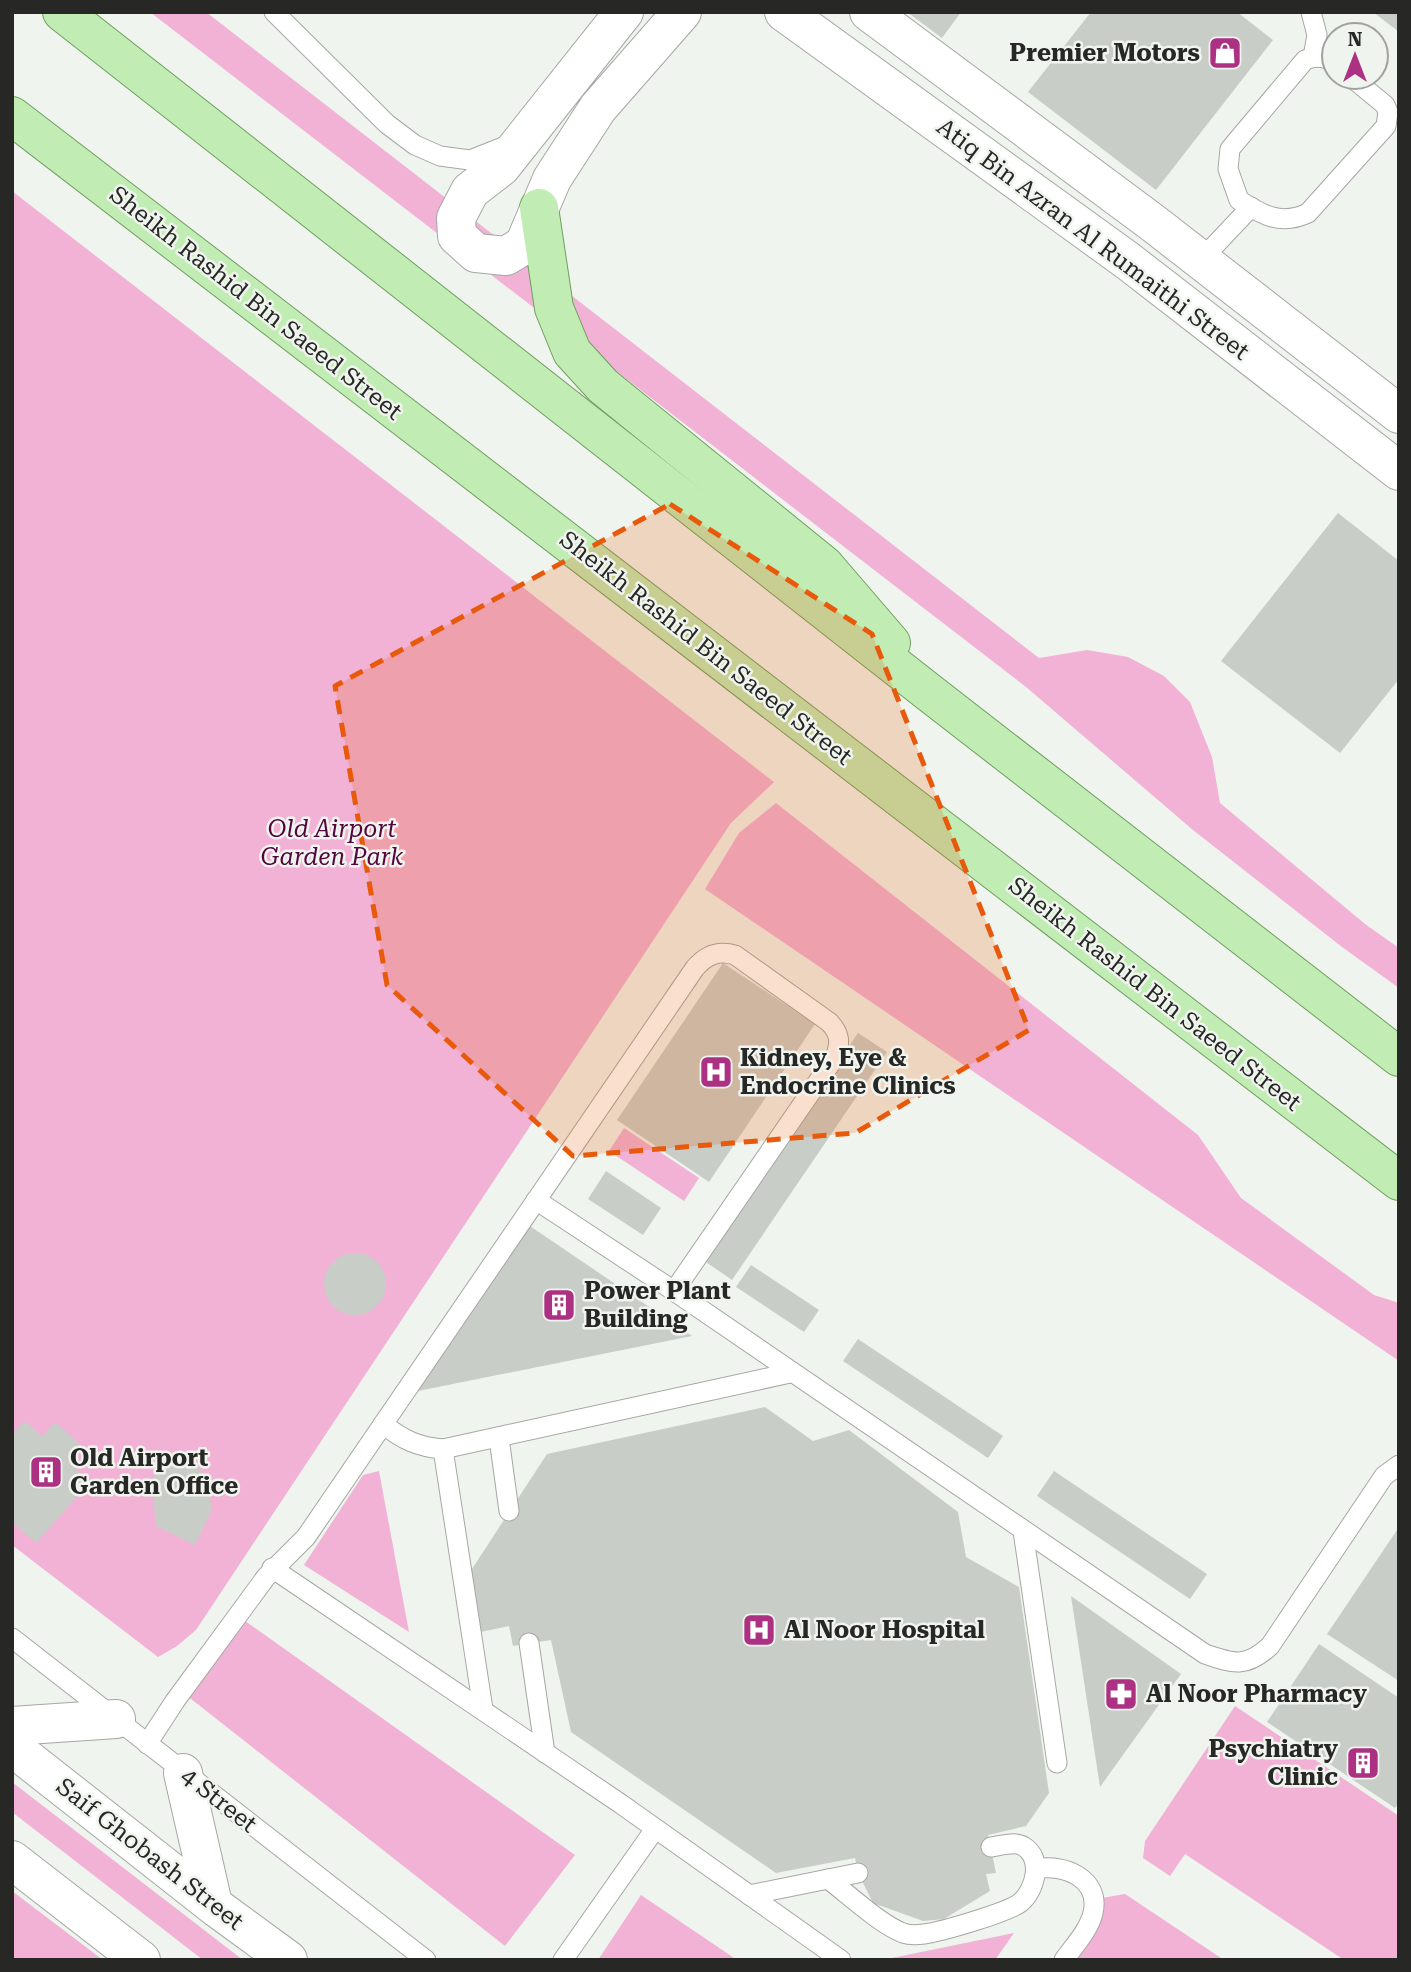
<svg xmlns="http://www.w3.org/2000/svg" width="1411" height="1972" viewBox="0 0 1411 1972" font-family="'Roboto Serif',serif">
<style>
.green{fill:#f1b2d6}
.building{fill:#c8cdc7}
.lines{fill:none;stroke-linecap:round;stroke-linejoin:round}
.lane-casing{stroke:#a4a8a3;stroke-width:21}
.street-casing{stroke:#a4a8a3;stroke-width:40}
.secondary-casing{stroke:#a4a8a3;stroke-width:40}
.primary-casing{stroke:#709f60;stroke-width:40}
.lane{stroke:#fff;stroke-width:19}
.street{stroke:#fff;stroke-width:38}
.secondary{stroke:#fff;stroke-width:38}
.primary{stroke:#c1ecb3;stroke-width:38}
.marked{fill:#e8590c;fill-opacity:0.2;stroke:#e8590c;stroke-width:5;stroke-dasharray:14 9;stroke-linejoin:round}
.labels{text-anchor:middle;dominant-baseline:central;stroke-width:5;stroke-linejoin:round;paint-order:stroke}
.poi-label{font-size:24px;font-weight:bold;fill:#272826;stroke:#f0f4ee;text-anchor:start}
.street-label{font-size:24px;fill:#272826;stroke:#f0f4ee}
.park-label{font-size:24px;font-style:italic;fill:#55053e;stroke:#f0f4ee}
</style>
<rect width="100%" height="100%" fill="#f0f4ee"/>
<!-- green -->
<g class="green">
<path d="M150,12H206L1039,658L1087,650L1128,657L1164,676L1190,702L1212,757L1220,803L1365,924L1399,948V988L1342,947L1193,830L1026,687Z"/>
<path d="M12,191L774,782L731,823L196,1630L177,1646L158,1657L12,1545Z"/>
<path d="M776,803L1198,1135L1241,1198L1374,1295L1399,1303V1361L705,889L739,833Z"/>
<path d="M624,1128L699,1178L684,1201L609,1151Z"/>
<path d="M379,1471L409,1632L304,1565L363,1475Z"/>
<path d="M238,1616L575,1855L505,1946L186,1695Z"/>
<path d="M1235,1706L1399,1816V1960H1344L1185,1854L1170,1876L1143,1858L1145,1841Z"/>
<path d="M12,1782L243,1960H203L12,1812Z"/>
<path d="M12,1891L103,1960H12Z"/>
<path d="M1125,1894L1224,1960H1060L1102,1898Z"/>
<path d="M641,1895L737,1960H598Z"/>
<path d="M1014,1933L995,1960L887,1959Z"/>
</g>
<!-- building -->
<g class="building">
<path d="M907,12H961L942,38Z"/>
<path d="M1091,12H1237L1273,40L1156,190L1028,92Z"/>
<path d="M1373,12H1399V32Z"/>
<path d="M1338,513L1399,561V679L1340,753L1221,661Z"/>
<path d="M723,963L815,1024L709,1182L617,1120Z"/>
<path d="M858,1033L887,1052L732,1280L703,1260Z"/>
<path d="M606,1171L661,1208L643,1235L588,1199Z"/>
<path d="M527,1224L692,1336L413,1392Z"/>
<circle cx="355" cy="1284" r="31"/>
<path d="M751,1265L819,1310L804,1332L736,1287Z"/>
<path d="M858,1339L1003,1436L988,1458L843,1361Z"/>
<path d="M765,1407L813,1441L849,1430L958,1512L966,1557L1019,1587L1049,1793L1026,1826L988,1835L996,1873L986,1874L990,1891L944,1919L923,1921L873,1903L858,1873L855,1858L776,1873L571,1732L551,1640L513,1646L509,1626L481,1632L468,1575L547,1454Z"/>
<path d="M25,1421L42,1436L55,1422L82,1446L68,1462L90,1482L36,1543L12,1522V1435Z"/>
<path d="M185,1451L210,1482L211,1512L195,1545L156,1526L151,1479Z"/>
<path d="M1054,1471L1207,1574L1190,1599L1037,1496Z"/>
<path d="M1399,1527V1681L1327,1634Z"/>
<path d="M1071,1596L1181,1674L1100,1787Z"/>
<path d="M1319,1644L1399,1698V1803L1395,1808L1267,1722Z"/>
</g>
<g class="lines">
<defs>
<g id="lane">
<path d="M274,12L387,124L415,145L440,156L470,160L508,145"/>
<path d="M1311,12L1317,35L1313,57"/>
<path d="M1334,63C1325,56 1315,56 1305,60L1230,149L1228,169L1239,200C1262,215 1281,226 1308,213L1386,126L1388,112L1385,105L1351,77"/>
<path d="M1200,261L1251,207"/>
<path d="M536,1200L674,1291L1205,1654C1234,1664 1246,1668 1270,1646L1384,1476L1399,1465"/>
<path d="M383,1424C403,1440 418,1447 443,1449L790,1373"/>
<path d="M499,1438L509,1511"/>
<path d="M443,1449L483,1709"/>
<path d="M1023,1531L1057,1763"/>
<path d="M272,1568L621,1804L841,1960"/>
<path d="M12,1638L426,1960"/>
<path d="M529,1643L545,1753"/>
<path d="M147,1744L175,1701L266,1577L306,1537L695,968C706,955 718,950 735,955L829,1022C840,1033 841,1043 835,1057L674,1291"/>
<path d="M1036,1869C1064,1863 1101,1879 1093,1913C1089,1930 1074,1946 1064,1960"/>
<path d="M828,1879C848,1894 881,1925 903,1933C909,1935 917,1935 924,1934C940,1932 1010,1912 1021,1902C1035,1890 1044,1858 1023,1846C1015,1841 999,1846 991,1847"/>
<path d="M749,1895L858,1873"/>
<path d="M563,1960L655,1829"/>
</g>
<g id="street">
<path d="M624,12L501,167L470,191L456,218L457,236L476,253L506,256L524,245L552,179L598,108L682,12"/>
<path d="M784,12L1128,261L1399,471"/>
<path d="M869,12L1153,223L1399,414"/>
</g>
<g id="secondary">
<path d="M12,1726L116,1719"/>
<path d="M12,1747L217,1908L288,1960"/>
<path d="M183,1773L213,1904"/>
<path d="M12,1860L141,1960"/>
</g>
<g id="primary">
<path d="M62,12L931,694L1399,1057"/>
<path d="M12,116L1399,1181"/>
<path d="M539,208L554,308L572,352L603,386L824,565L891,643"/>
</g>
</defs>
<!-- lane casing -->
<use href="#lane" class="lane-casing"/>
<!-- street casing -->
<use href="#street" class="street-casing"/>
<!-- secondary casing -->
<use href="#secondary" class="secondary-casing"/>
<!-- primary casing -->
<use href="#primary" class="primary-casing"/>
<!-- lane -->
<use href="#lane" class="lane"/>
<!-- street -->
<use href="#street" class="street"/>
<!-- secondary -->
<use href="#secondary" class="secondary"/>
<!-- primary -->
<use href="#primary" class="primary"/>
</g>
<!-- marked area -->
<path class="marked" d="M670,504L872,634L1029,1030L855,1133L573,1156L387,985L335,686Z"/>
<!-- icons -->
<defs>
<symbol id="shop-square" viewBox="-11 -11 22 22"><rect x="-9" y="-9" width="18" height="18" rx="4" fill="#ac3183" stroke="#f0f4ee"/><path d="M-5-2.5h2.3a2.7 3.5 0 0 1 5.4 0H5L5.5 6h-11ZM-1.5-2.5h3a1.5 2.3 0 0 0-3 0Z" fill="#fff"/></symbol>
<symbol id="hospital-square" viewBox="-11 -11 22 22"><rect x="-9" y="-9" width="18" height="18" rx="4" fill="#ac3183" stroke="#f0f4ee"/><path d="M-5-5h3v3.5h4V-5h3V5h-3V1.5h-4V5h-3Z" fill="#fff"/></symbol>
<symbol id="building-square" viewBox="-11 -11 22 22"><rect x="-9" y="-9" width="18" height="18" rx="4" fill="#ac3183" stroke="#f0f4ee"/><path d="M-4-6H4V6H1V3H-1V6H-4ZM-2.5-4.3h1.7v1.8h-1.7ZM.8-4.3h1.7v1.8H.8ZM-2.5-1h1.7V.8h-1.7ZM.8-1h1.7V.8H.8Z" fill="#fff"/></symbol>
<symbol id="pharmacy-square" viewBox="-11 -11 22 22"><rect x="-9" y="-9" width="18" height="18" rx="4" fill="#ac3183" stroke="#f0f4ee"/><path d="M-2-6h4v4h4v4h-4v4h-4v-4h-4v-4h4Z" fill="#fff"/></symbol>
</defs>
<g fill-rule="evenodd">
<use href="#shop-square" x="1206" y="34" width="38" height="38"/>
<use href="#hospital-square" x="697" y="1053" width="38" height="38"/>
<use href="#building-square" x="540" y="1286" width="38" height="38"/>
<use href="#building-square" x="27" y="1453" width="38" height="38"/>
<use href="#hospital-square" x="740" y="1611" width="38" height="38"/>
<use href="#pharmacy-square" x="1102" y="1675" width="38" height="38"/>
<use href="#building-square" x="1344" y="1744" width="38" height="38"/>
</g>
<g class="labels">
<!-- poi labels -->
<g class="poi-label">
<text x="1200" y="53" text-anchor="end">Premier Motors</text>
<text x="740" y="1058">Kidney, Eye &amp;<tspan x="740" dy="28">Endocrine Clinics</tspan></text>
<text x="584" y="1291">Power Plant<tspan x="584" dy="28">Building</tspan></text>
<text x="70" y="1458">Old Airport<tspan x="70" dy="28">Garden Office</tspan></text>
<text x="784" y="1630">Al Noor Hospital</text>
<text x="1146" y="1694">Al Noor Pharmacy</text>
<text x="1338" y="1749" text-anchor="end">Psychiatry<tspan x="1338" dy="28">Clinic</tspan></text>
</g>
<!-- street labels -->
<g class="street-label">
<text transform="translate(1093 239) rotate(37)">Atiq Bin Azran Al Rumaithi Street</text>
<text transform="translate(256 303) rotate(38)">Sheikh Rashid Bin Saeed Street</text>
<text transform="translate(706 648) rotate(38)">Sheikh Rashid Bin Saeed Street</text>
<text transform="translate(1155 994) rotate(38)">Sheikh Rashid Bin Saeed Street</text>
<text transform="translate(219 1800) rotate(38)">4 Street</text>
<text transform="translate(150 1854) rotate(38)">Saif Ghobash Street</text>
</g>
<!-- park labels -->
<g class="park-label">
<text x="332" y="829">Old Airport<tspan x="332" dy="28">Garden Park</tspan></text>
</g>
</g>
<!-- border -->
<rect width="1411" height="1972" fill="none" stroke="#272826" stroke-width="28"/>
<!-- north arrow -->
<g transform="translate(1355 56)"><circle r="33" fill="#f0f4ee" stroke="#a0a29e" stroke-width="2"/>
<path d="M0-5L12 26L0 18L-12 26Z" fill="#ac3183"/>
<text y="-10" font-size="19" font-weight="bold" text-anchor="middle" fill="#272826">N</text>
</g>
</svg>
